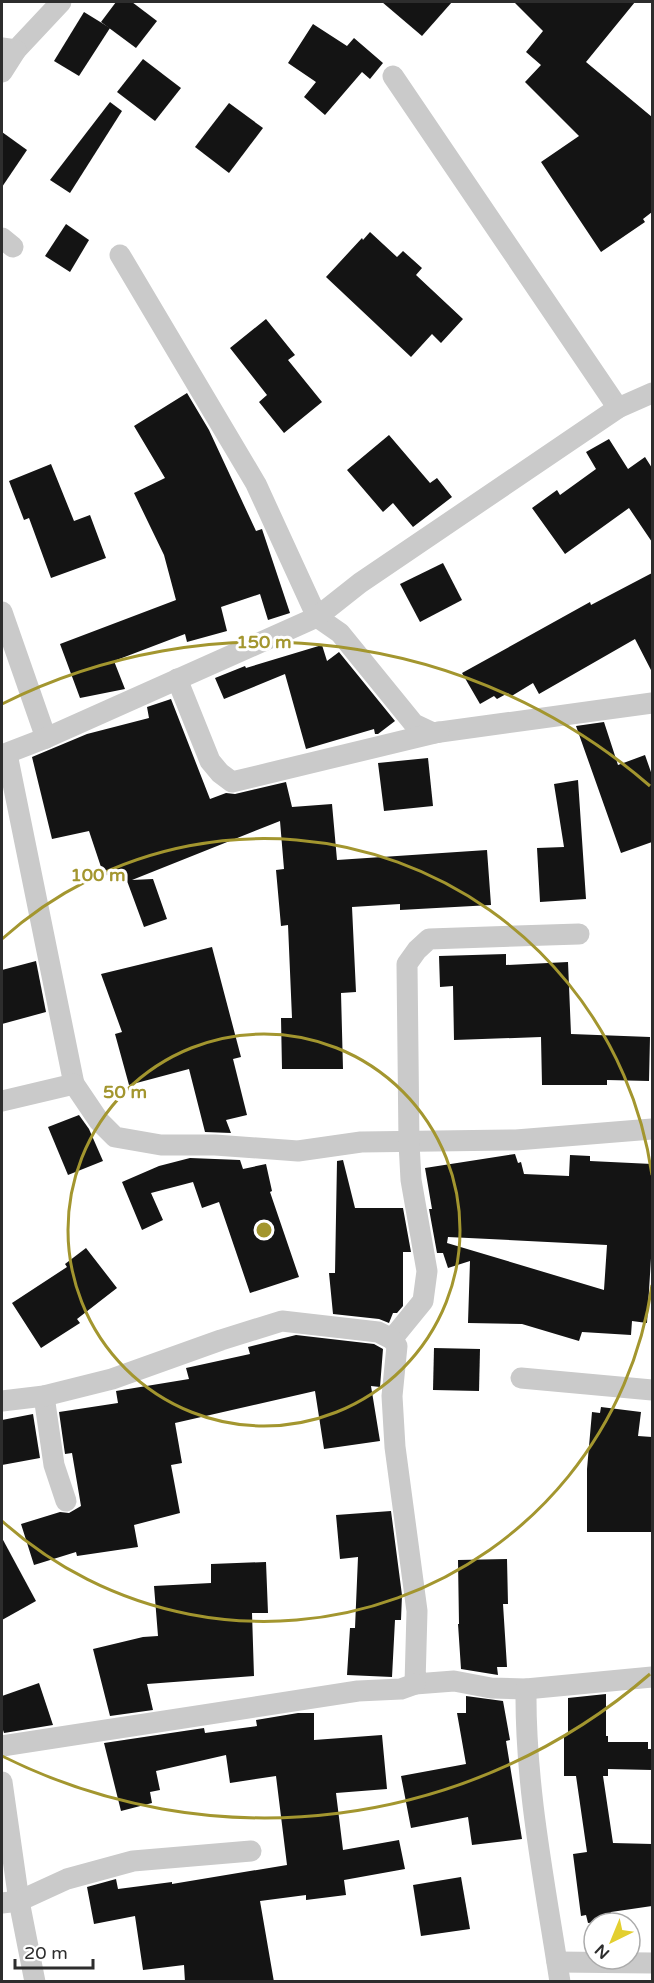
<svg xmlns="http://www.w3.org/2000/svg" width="654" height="1983" viewBox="0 0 654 1983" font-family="'Varela Round',sans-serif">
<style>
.building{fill:#141414;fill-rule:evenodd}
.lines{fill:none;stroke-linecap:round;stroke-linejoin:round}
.street{stroke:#cacaca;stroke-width:21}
.ring{fill:none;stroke:#a3962f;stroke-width:3}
.centre{fill:#a3962f;stroke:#fff;stroke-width:3}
.ring-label{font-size:18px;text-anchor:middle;font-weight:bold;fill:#a3962f;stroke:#fff;stroke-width:6;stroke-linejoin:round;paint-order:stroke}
</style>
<rect width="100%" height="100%" fill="#fff"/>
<!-- building -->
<g class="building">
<path d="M116,2H132L157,21L136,48L101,22Z"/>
<path d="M382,2H452L422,36Z"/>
<path d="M514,2H635L586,62L652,117V212L643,219L645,222L601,252L541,162L579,136L525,82L541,65L526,52L543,31Z"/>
<path d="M84,12L110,28L79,76L54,61Z"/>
<path d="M313,24L347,46L354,38L383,63L370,79L362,72L325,115L304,97L316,82L288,63Z"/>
<path d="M143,59L181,88L155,121L117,92Z"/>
<path d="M110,102L122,111L70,193L50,180Z"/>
<path d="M229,103L263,128L229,173L195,147Z"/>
<path d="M2,132L27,150L2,187Z"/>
<path d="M66,224L89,240L70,272L45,256Z"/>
<path d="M370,232L397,257L403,251L422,268L416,275L463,319L441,343L432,334L411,357L326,277L362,238L363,240Z"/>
<path d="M266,319L295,355L288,360L322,402L284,433L259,402L267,395L230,348Z"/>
<path d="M187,393L209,430L256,531L262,529L290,613L268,620L260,594L221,607L227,631L187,642L185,634L114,661L125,689L80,698L60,644L176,600L164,555L134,493L165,478L134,426Z"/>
<path d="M389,435L430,483L437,478L452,497L413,527L393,503L383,512L347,470Z"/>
<path d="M609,439L628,469L645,457L652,468V542L629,508L565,554L532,508L557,490L560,495L596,469L586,452Z"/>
<path d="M51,464L74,521L90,515L106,558L51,578L29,518L24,520L9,481Z"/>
<path d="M443,563L462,600L420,622L400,584Z"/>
<path d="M652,573V672L635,639L539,694L533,683L510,697L508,693L497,699L494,696L480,704L462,673L590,602L591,605Z"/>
<path d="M322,645L327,661L339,652L395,721L378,734H375L374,729L306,749L285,674L224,699L215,678L245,666L246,668Z"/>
<path d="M171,699L210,799L226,793L235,794L286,782L292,807L332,804L337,860L487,850L491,905L400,910V904L352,907L356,992L341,993L343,1069H282L281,1018H292L288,925L281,926L276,870L284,869L280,821L132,880L153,879L167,919L144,927L123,870L104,876L89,831L52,839L32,757L87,734L149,718L147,707Z"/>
<path d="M604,722L618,765L645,755L652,775V842L621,853L576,726Z"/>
<path d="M428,758L433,806L384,811L378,763Z"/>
<path d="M578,780L586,899L540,902L537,848L564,847L554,784Z"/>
<path d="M212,947L241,1057L233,1059L247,1115L226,1120L231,1133L205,1132L189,1069L129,1085L115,1034L122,1032L101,974Z"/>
<path d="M506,954V965L568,962L571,1034L650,1037L649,1081L607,1080V1085H542L541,1037L454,1040L453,986L440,987L439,956Z"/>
<path d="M36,961L46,1012L2,1024V970Z"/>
<path d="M79,1115L89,1129L103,1161L68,1175L48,1127Z"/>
<path d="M515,1154L518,1163L521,1162L524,1174L569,1176L570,1155L590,1156V1161L652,1164V1242L647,1323L632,1321L631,1335L582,1332L579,1341L522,1324L468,1323L470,1261L448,1268L443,1253H437L429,1209H432L425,1168ZM448,1237L607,1245L604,1290L447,1243Z"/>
<path d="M190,1158L240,1160L243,1169L266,1164L272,1191L270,1192L299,1277L250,1293L219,1202L202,1208L193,1182L151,1193L163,1220L142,1230L122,1182L159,1166Z"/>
<path d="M343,1160L355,1208H403L411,1252H403V1306L397,1313H393L389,1323L379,1319L333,1314L329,1273H335L337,1161Z"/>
<path d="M86,1248L117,1288L77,1319L80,1323L41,1348L12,1303L67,1267L65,1264Z"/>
<path d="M296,1335L374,1344L383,1349L380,1387L371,1386L380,1441L324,1449L315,1391L175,1423L182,1463L171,1465L180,1513L134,1525L138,1547L77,1556L76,1552L34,1565L21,1524L60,1512L69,1513L81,1506L72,1453L65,1454L59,1412L118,1403L116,1391L189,1379L186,1368L250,1354L248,1347Z"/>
<path d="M434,1348L480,1349L479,1391L433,1390Z"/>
<path d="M601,1407L641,1412L638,1436L652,1437V1532H587V1469L592,1412L600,1413Z"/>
<path d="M33,1414L40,1458L2,1465V1420Z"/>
<path d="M391,1511L402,1595L401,1620H395L392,1677L347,1675L350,1628H355L358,1557L340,1559L336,1515Z"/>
<path d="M2,1538L36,1601L2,1620Z"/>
<path d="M507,1559L508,1604H503L507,1667H497L498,1675L461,1669L458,1624H459L458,1560Z"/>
<path d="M266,1562L268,1613H252L254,1676L147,1684L153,1710L110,1716L93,1649L143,1637L158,1636L154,1586L211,1583V1564Z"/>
<path d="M39,1683L53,1725L4,1733L2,1727V1696Z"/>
<path d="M606,1694V1736H608V1742H648V1749H652V1770L608,1769V1776H603L613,1843L652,1844V1906L611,1912L612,1920L588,1923L586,1915L581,1916L573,1854L587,1852L576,1776H564V1735H568V1698Z"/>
<path d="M466,1696L503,1701L510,1740L506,1741L522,1839L472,1845L468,1817L411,1828L401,1776L466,1764L457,1713H466Z"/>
<path d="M298,1713H314V1740L382,1735L387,1789L336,1793L343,1850L399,1840L405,1869L344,1880L346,1895L306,1900V1895L260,1901L274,1982H185L184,1965L143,1970L135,1916L94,1924L87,1887L116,1879L118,1889L172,1882V1884L287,1865L276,1776L230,1783L226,1755L156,1771L160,1790L150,1792L152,1803L121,1811L104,1743L204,1728L205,1733L257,1726L256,1720Z"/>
<path d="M461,1877L470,1929L421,1936L413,1885Z"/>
</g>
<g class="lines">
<!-- street -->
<g class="street">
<path d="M2,48L16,50L61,2"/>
<path d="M2,72L16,50"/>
<path d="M393,76L618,408"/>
<path d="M2,238L13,247"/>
<path d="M120,255L256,484L317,617L340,633L414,724L433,733L652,703"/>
<path d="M2,612L46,738"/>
<path d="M177,679L210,761L220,773L232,782L439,732"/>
<path d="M7,754L74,1084"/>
<path d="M2,755L46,738L317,617L360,583L618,408L652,393"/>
<path d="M2,1101L74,1084L99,1121L115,1137L161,1145H215L298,1151L361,1142L516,1140L652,1129"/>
<path d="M392,1339L423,1301L427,1271L411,1180L409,1143L407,964L417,950L429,939L579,934"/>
<path d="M521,1378L652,1390"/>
<path d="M44,1396L54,1465L66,1501"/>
<path d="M2,1401L44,1396L112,1379L221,1340L282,1321L378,1332L392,1339L397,1346L392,1396L395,1447L417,1611L415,1684L454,1681L491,1688L526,1689L652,1677"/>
<path d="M526,1689C525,1788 545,1884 560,1982"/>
<path d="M2,1746L358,1691L401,1689L415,1684"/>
<path d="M2,1782L19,1901L35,1982"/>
<path d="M2,1903L19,1901L67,1879L133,1861L251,1851"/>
<path d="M557,1962L652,1963"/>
</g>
</g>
<!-- distance rings -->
<g class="ring">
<circle cx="264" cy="1230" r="196"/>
<path d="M652 1285A392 392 0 0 1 2 1521M2 939A392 392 0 0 1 652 1175"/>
<path d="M650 1674A588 588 0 0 1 2 1756M2 704A588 588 0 0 1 650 786"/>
</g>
<circle cx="264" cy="1230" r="9" class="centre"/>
<g class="ring-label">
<text x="264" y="648">150 m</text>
<text x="98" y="881">100 m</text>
<text x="125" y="1098">50 m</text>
</g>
<!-- border -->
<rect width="654" height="1983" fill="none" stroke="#2d2d2d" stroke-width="6"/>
<!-- north arrow -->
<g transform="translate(612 1941) rotate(223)"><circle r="28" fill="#ffffff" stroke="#ababab" stroke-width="1.5"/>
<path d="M0-4.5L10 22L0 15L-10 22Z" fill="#e3cf30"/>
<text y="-9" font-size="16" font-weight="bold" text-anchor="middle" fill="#2d2d2d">N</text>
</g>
<!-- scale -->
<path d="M15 1959v9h78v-9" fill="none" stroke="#2d2d2d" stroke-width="3"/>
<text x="24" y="1959" font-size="18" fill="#2d2d2d" stroke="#ffffff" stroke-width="4.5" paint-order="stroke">20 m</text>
</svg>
